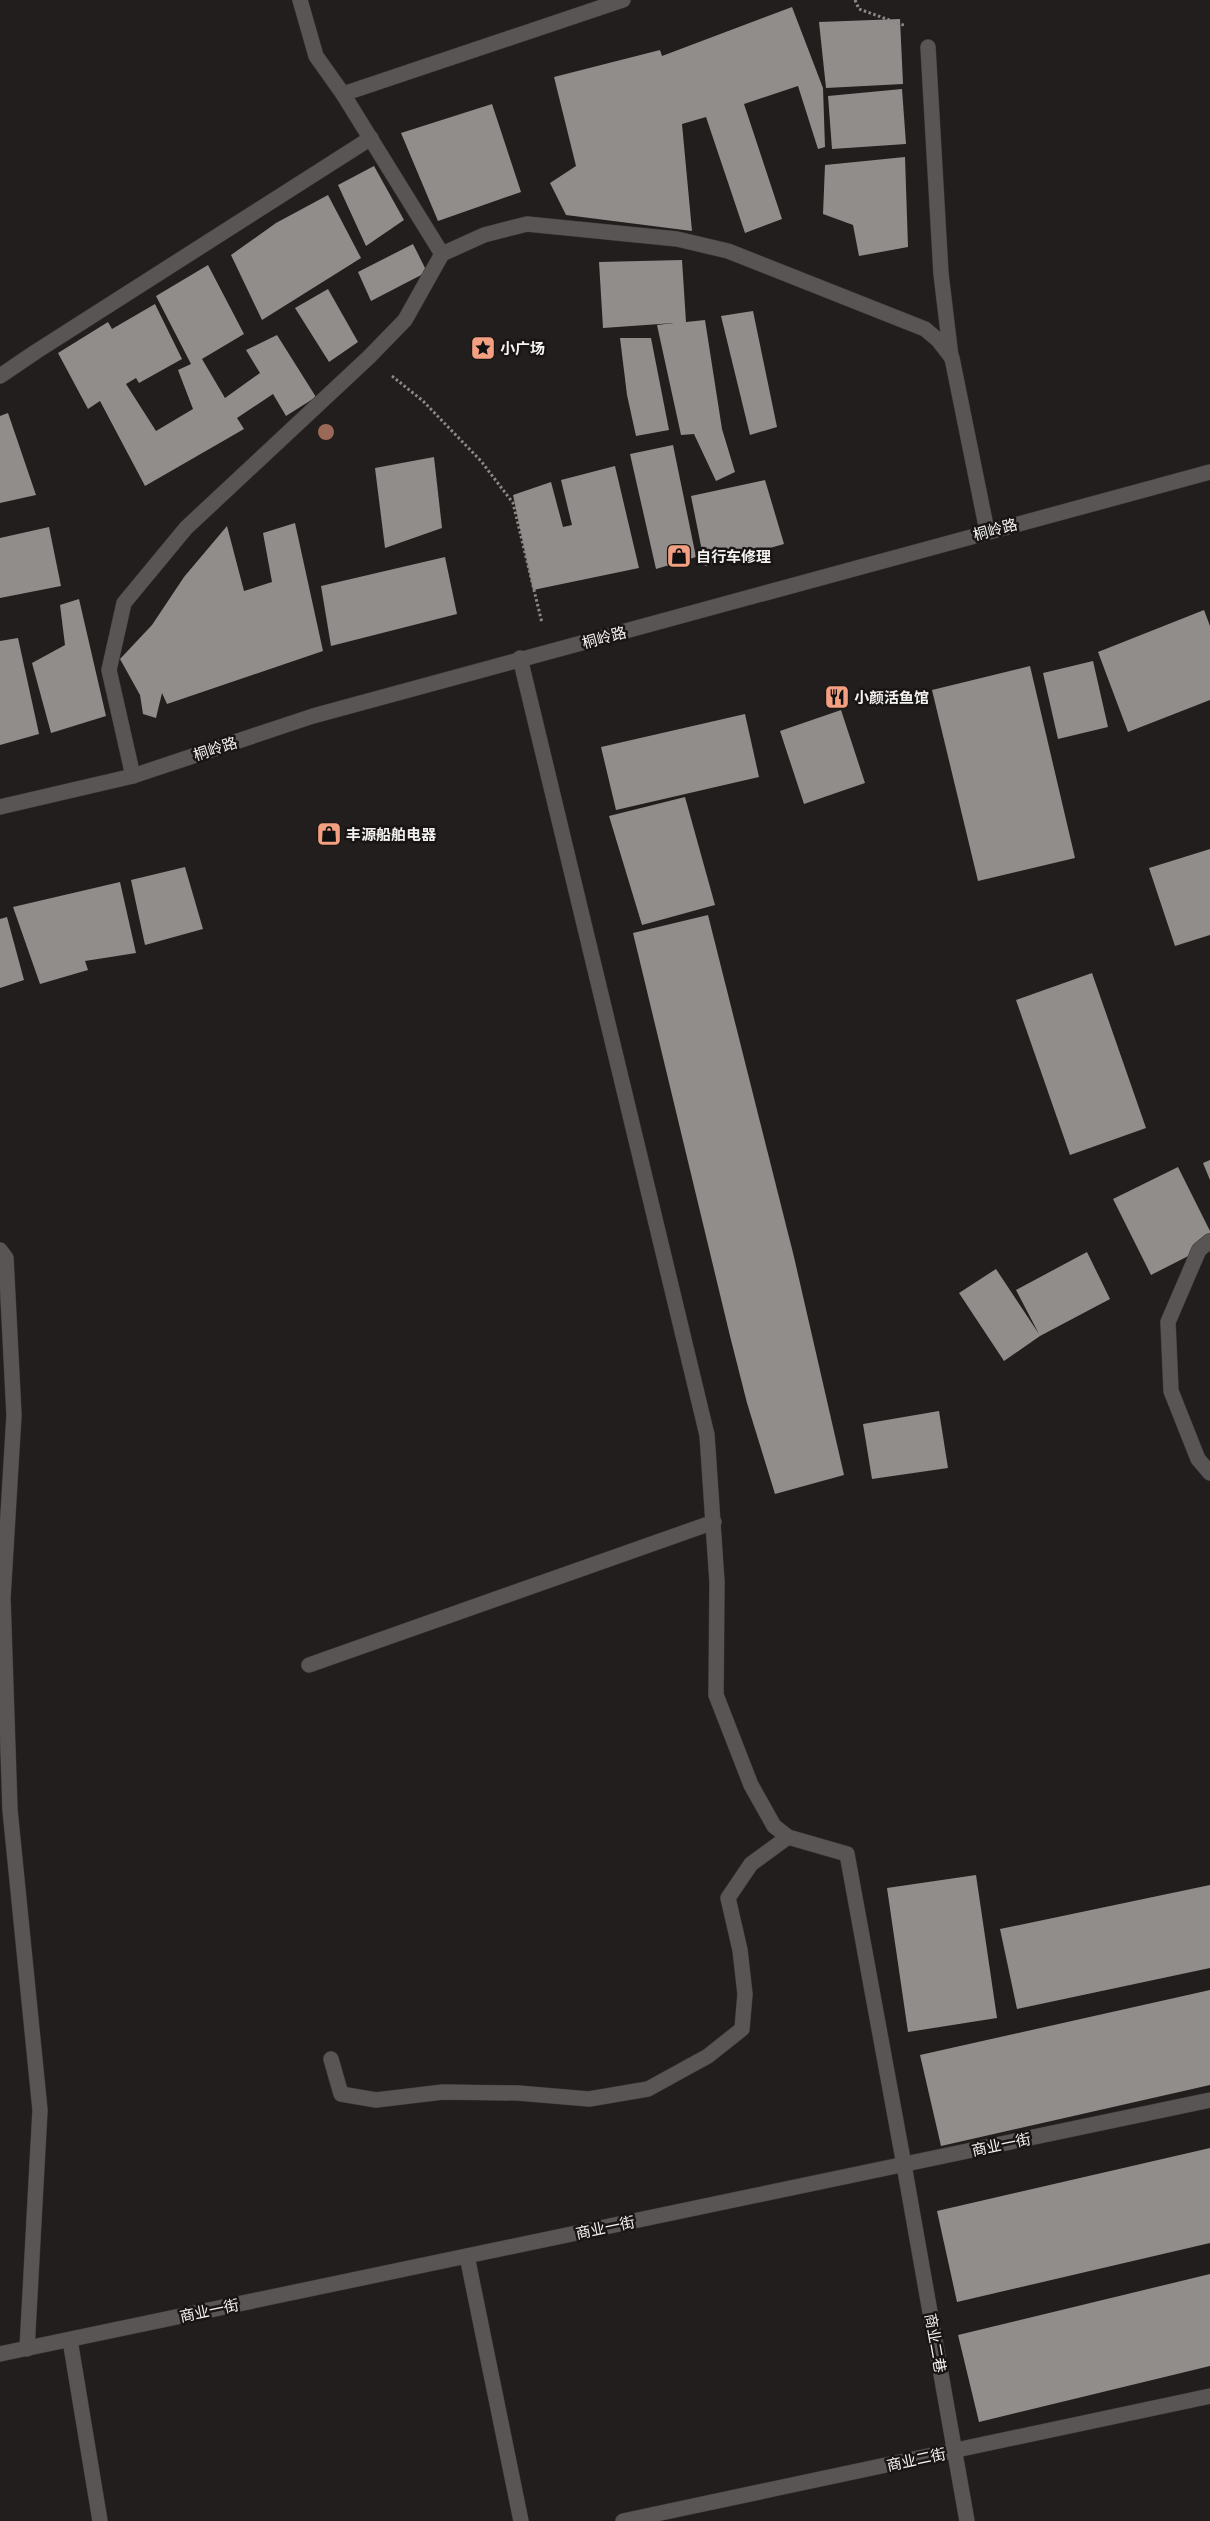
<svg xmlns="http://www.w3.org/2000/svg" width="1210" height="2521" viewBox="0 0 1210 2521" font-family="Barlow,'Noto Sans SC',sans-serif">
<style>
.building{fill:#918d8b}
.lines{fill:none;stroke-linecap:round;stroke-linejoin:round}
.lane-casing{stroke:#3e3b3b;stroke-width:16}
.street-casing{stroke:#3e3b3b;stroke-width:16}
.secondary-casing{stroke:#3e3b3b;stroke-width:16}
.path{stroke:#8c8988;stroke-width:3;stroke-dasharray:2.5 2.5;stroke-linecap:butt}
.lane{stroke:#595554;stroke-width:15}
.street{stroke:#595554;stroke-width:15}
.secondary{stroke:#595554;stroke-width:15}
.tree{fill:#9a6958}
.labels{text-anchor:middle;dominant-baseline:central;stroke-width:5;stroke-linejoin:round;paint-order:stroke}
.poi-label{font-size:15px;font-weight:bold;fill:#f4f2f1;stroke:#181514;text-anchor:start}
.street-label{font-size:15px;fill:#f4f2f1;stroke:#181514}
</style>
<rect width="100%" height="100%" fill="#211e1d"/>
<!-- building -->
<g class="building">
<path d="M792,7L823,88L825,147L818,149L798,86L744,104L782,219L745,233L706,117L682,124L692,231L566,215L550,183L576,166L554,77L660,50L662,56Z"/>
<path d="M900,19L903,84L826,88L819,22Z"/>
<path d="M902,89L906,144L832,149L828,96Z"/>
<path d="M492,104L521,192L438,221L401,133Z"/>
<path d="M905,157L908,247L859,256L853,225L823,214L825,165Z"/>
<path d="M374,166L404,220L366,246L338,185Z"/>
<path d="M328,195L361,258L262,320L231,255L276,223Z"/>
<path d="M413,244L427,272L371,301L358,272Z"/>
<path d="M682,260L686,322L705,320L722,429L735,472L716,481L694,434L681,435L657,325L674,323L603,328L599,262Z"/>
<path d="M208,265L244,334L202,359L225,398L260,373L246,350L277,335L316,397L286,416L273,394L237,418L244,429L145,486L100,401L88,409L58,353L108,322L112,329L155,304L182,359L139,383L136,378L126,384L156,431L193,409L178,370L191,364L156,296Z"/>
<path d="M328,289L358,342L329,362L295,308Z"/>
<path d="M753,311L777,427L750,435L721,316Z"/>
<path d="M620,338H651L669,430L636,436L627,395Z"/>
<path d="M8,413L36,495L0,503V416Z"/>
<path d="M673,445L696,557L656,569L630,454Z"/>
<path d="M434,457L442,528L385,548L375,468Z"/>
<path d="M615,466L639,568L533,590L513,495L551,482L563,527L572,525L561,480Z"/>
<path d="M765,480L784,544L705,566L691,496Z"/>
<path d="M295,523L323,651L167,704L162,693L156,718L143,714L140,695L120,659L152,625L184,577L227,526L244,591L272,582L263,533Z"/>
<path d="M49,527L61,586L0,598V538Z"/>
<path d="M445,557L457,614L331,646L321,586Z"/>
<path d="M79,599L106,716L51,733L32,663L65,645L60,605Z"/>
<path d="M1204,610L1210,626V700L1128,732L1098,652Z"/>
<path d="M18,638L39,734L0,745V641Z"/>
<path d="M1093,661L1108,727L1058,739L1043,673Z"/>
<path d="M1030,666L1075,858L978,881L932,690Z"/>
<path d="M841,710L865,783L804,804L780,731Z"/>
<path d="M745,714L759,777L616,810L601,747Z"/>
<path d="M685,797L715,905L642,925L609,816Z"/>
<path d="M1210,849V935L1175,946L1149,868Z"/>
<path d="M185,867L203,929L145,945L131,880Z"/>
<path d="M120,882L136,953L85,961L88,970L40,984L13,907Z"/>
<path d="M708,915L794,1257L844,1475L775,1494L747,1403L730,1336L633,933Z"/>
<path d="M7,917L24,980L0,988V919Z"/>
<path d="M1092,973L1146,1128L1070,1155L1016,1000Z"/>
<path d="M1210,1160V1180L1203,1163Z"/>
<path d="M1178,1167L1210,1231V1245L1151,1275L1113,1199Z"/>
<path d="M1087,1252L1110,1299L1040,1336L1004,1361L959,1293L996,1269L1039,1334L1016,1290Z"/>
<path d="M939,1411L948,1468L872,1479L863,1424Z"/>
<path d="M976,1875L997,2018L908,2032L887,1888Z"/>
<path d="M1210,1885V1968L1017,2009L1000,1929Z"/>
<path d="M1210,1990V2085L941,2146L920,2055Z"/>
<path d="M1210,2148V2243L957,2302L937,2211Z"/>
<path d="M1210,2274V2366L979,2422L958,2335Z"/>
</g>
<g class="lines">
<defs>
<g id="lane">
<path d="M300,0L316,56L343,94L442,254L484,235L527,224L677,239L728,251L925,329L938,340L952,358L987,531"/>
<path d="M928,47L941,274L951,357"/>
<path d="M343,94L623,0"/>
<path d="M0,376L37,351L371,138"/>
<path d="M520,658L707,1435L717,1582L716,1695L751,1785L774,1826L788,1837L847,1854L904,2165"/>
<path d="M133,776L109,670L124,603L186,528L369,357L405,320L442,254"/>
<path d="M1210,1241L1199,1250L1168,1322L1171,1391L1198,1459L1210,1473"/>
<path d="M0,1250L6,1258L14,1415L3,1598L10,1810L40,2110L27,2349"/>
<path d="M309,1665L714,1522"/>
<path d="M331,2059L341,2094L376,2100L443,2092L518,2093L589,2099L648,2089L708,2056L742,2029L745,1994L740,1950L728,1898L751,1864L788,1837"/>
<path d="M467,2256L521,2521"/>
<path d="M70,2340L100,2521"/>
</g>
<g id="street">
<path d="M904,2165L967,2521"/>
<path d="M0,2354L1210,2100"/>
<path d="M623,2521L1210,2396"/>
</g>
<path id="secondary" d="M0,807L133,776L313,716L1210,472"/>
</defs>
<!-- lane casing -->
<use href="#lane" class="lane-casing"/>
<!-- street casing -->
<use href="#street" class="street-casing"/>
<!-- secondary casing -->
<use href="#secondary" class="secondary-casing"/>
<!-- path -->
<g class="path">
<path d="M855,0L859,9L906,26"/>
<path d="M392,376L423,401L481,461L513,503L542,623"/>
</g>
<!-- lane -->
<use href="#lane" class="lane"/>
<!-- street -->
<use href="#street" class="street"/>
<!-- secondary -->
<use href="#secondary" class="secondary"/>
</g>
<!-- trees -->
<circle class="tree" cx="326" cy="432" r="8"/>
<!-- icons -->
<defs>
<symbol id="sight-square" viewBox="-11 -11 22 22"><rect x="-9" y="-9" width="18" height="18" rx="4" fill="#f39f82" stroke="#181514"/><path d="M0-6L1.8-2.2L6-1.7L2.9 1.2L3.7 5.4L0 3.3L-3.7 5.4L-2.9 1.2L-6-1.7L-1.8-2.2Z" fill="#111"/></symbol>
<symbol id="shop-square" viewBox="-11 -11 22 22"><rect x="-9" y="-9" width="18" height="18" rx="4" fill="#f39f82" stroke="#181514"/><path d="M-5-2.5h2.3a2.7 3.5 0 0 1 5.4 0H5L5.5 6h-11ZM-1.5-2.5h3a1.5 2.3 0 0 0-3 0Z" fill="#111"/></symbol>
<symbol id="restaurant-square" viewBox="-11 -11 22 22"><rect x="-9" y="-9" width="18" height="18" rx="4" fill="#f39f82" stroke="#181514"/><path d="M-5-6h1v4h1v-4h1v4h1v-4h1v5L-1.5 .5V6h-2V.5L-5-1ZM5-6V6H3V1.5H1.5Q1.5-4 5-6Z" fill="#111"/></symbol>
</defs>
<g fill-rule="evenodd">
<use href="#sight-square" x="469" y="334" width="28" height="28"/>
<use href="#shop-square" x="665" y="542" width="28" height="28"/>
<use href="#restaurant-square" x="823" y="683" width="28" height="28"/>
<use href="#shop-square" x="315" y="820" width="28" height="28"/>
</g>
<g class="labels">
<!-- poi labels -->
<g class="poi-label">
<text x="500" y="348">小广场</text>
<text x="696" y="556">自行车修理</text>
<text x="854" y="697">小颜活鱼馆</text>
<text x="346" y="834">丰源船舶电器</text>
</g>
<!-- street labels -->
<g class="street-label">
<text transform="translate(995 529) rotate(-15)">桐岭路</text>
<text transform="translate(604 637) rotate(-15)">桐岭路</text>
<text transform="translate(215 748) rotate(-18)">桐岭路</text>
<text transform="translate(1001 2144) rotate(-12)">商业一街</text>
<text transform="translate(605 2227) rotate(-12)">商业一街</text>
<text transform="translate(209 2310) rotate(-12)">商业一街</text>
<text transform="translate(936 2343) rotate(80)">商业二巷</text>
<text transform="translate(916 2459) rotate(-12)">商业二街</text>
</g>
</g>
</svg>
